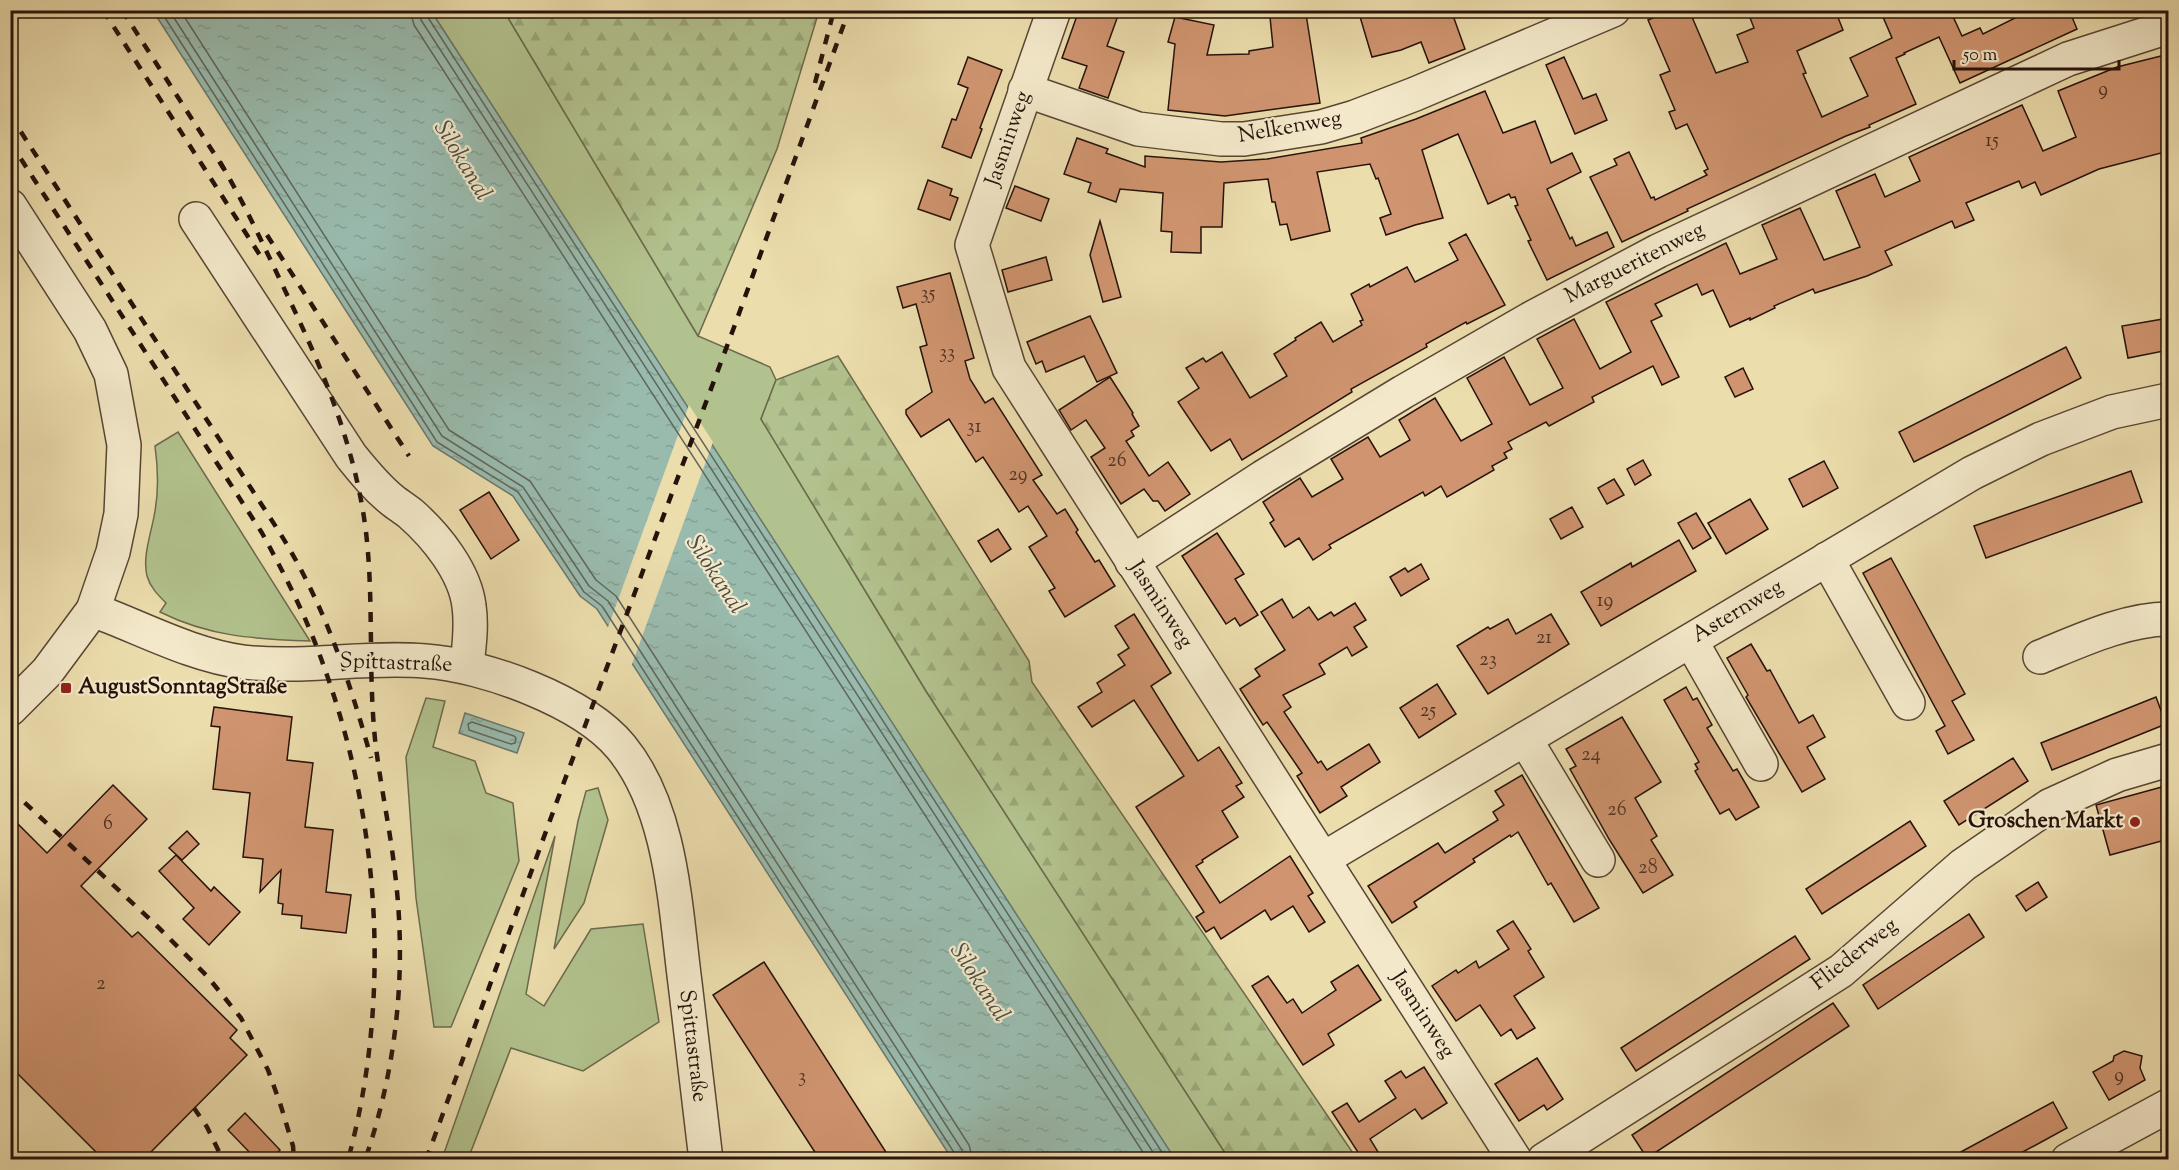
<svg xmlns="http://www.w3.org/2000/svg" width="2179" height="1170" viewBox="0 0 2179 1170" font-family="'Sorts Mill Goudy',serif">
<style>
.grass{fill:#b2c28e;stroke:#6c6a4c;stroke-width:1.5}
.forest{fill:url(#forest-firs);stroke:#6c6a4c;stroke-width:1.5}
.water{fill:url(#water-ripples);stroke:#6b776d;stroke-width:1.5}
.pier{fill:#ecddad}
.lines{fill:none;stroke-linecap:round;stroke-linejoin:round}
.shore{stroke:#60665c;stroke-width:1.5}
.building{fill:#d09570;stroke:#26120b;stroke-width:1.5}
.minor-casing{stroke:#584534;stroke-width:36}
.minor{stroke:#f3e9ca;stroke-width:33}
.rail{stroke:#26120b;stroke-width:4.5;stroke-dasharray:10 10;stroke-linecap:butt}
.poi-dot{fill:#8f2418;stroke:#f3e9ca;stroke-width:2}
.labels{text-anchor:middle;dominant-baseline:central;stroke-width:4.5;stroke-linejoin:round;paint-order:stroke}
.number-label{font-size:20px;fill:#503324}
.street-label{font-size:22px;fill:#26120b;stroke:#f3e9ca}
.poi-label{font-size:22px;font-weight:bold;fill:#26120b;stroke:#f3e9ca;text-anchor:start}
.water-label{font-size:24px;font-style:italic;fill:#4e4d44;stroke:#f3e9ca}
</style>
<defs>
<pattern id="forest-firs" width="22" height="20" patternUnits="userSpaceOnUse" patternTransform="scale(1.5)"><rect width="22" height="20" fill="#b2c28e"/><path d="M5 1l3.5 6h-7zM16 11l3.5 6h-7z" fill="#99a679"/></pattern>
<pattern id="water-ripples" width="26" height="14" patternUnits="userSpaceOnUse" patternTransform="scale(1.5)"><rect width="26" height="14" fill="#99bbae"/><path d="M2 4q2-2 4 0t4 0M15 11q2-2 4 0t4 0" fill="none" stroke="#84a094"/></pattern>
</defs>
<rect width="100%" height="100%" fill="#ecddad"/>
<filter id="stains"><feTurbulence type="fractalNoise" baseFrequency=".00333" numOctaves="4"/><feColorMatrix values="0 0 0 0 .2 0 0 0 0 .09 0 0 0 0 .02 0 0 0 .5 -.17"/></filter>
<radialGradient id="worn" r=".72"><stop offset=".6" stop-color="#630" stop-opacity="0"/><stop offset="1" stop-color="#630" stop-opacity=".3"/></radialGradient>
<!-- grass -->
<g class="grass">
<path d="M431,11H504L698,336L770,367L776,380L761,419L926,691L1229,1159H1174Z"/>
<path d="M178,432L310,641C255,639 210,637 160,612L166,603C158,595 150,587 147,576C142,556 152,531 155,511C159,489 158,468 155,446Z"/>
<path d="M426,698L445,701L433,747L475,761L486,793L513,803L519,861L451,1027H434L416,898L406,757Z"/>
<path d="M598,788L608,820L584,903L554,949L578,821L586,791Z"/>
<path d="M555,836L526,994L544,1006L591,929L643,924L659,1022L583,1071L511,1048L468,1159H442Z"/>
</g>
<!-- forest -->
<g class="forest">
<path d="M504,11H819L777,149L698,336Z"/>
<path d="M838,356L1029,661L1032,682L1357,1159H1229L926,691L761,419L776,380Z"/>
</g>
<!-- water -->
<g class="water">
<path d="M153,11H431L1175,1159H952L597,609L580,596L513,496L433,446Z"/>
<path d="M465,713L524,733L517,753L459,733Z"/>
</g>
<!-- pier -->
<path class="pier" d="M689,405L713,442L631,667L607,630Z"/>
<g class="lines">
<!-- shore -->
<g class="shore">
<path d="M160,10L437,442L518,492L584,592L602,606L955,1154L956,1160"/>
<path d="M169,10L442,436L523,487L589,586L608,601L962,1150L964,1160"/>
<path d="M180,10L449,430L530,481L596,580L616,596L969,1145L973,1160"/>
<path d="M410,10L414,25L1148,1160"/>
<path d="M419,10L421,20L1158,1160"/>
<path d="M426,10L427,16L1167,1160"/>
<path d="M472,722L514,736L516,738L515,743L511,744L469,730L468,724Z"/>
</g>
</g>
<!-- building -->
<g class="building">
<path d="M1079,10H1120L1107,46L1124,52L1108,98L1079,88L1087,66L1062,58Z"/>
<path d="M1358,10H1451L1465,49L1429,63L1421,42L1401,50L1372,57Z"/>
<path d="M1672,10H1689L1716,73L1748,62L1737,35L1754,28L1747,10H1835L1843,30L1797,51L1806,73L1803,74L1822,117L1868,96L1850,58L1892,38L1880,10H1950L1962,36L1980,28L1983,34L2031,10H2069L2077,29L1960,83L1939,37L1904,53L1905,54L1896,58L1916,104L1869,125L1870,127L1846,136L1687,209L1688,211L1622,242L1590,177L1617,165L1614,159L1629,152L1651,198L1654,197L1655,200L1707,175L1704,171L1708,169L1687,124L1676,129L1669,112L1675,110L1660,75L1670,71L1648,20Z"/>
<path d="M1306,14L1320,103L1225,116L1168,110L1175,44L1168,42L1175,17L1214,25L1207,55L1249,54V51L1273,47L1270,17Z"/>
<path d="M2169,54V151L2099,169L2041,195L2035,182L2022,188L2019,181L1966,203L1974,220L1955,228L1952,221L1885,251L1892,265L1867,276L1815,293L1813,289L1774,306L1775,308L1750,320V318L1730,327L1713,290L1702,295L1697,284L1655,304L1662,316L1651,321L1679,377L1662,385L1653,366L1592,397L1594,402L1549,426L1546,422L1508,442L1512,449L1504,453L1507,458L1492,466L1494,470L1447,497L1441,486L1425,496L1423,492L1329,545L1331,548L1313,560L1299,538L1285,547L1270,523L1274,520L1263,502L1300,478L1312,497L1343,479L1331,459L1368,437L1380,457L1410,440L1399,420L1435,398L1461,441L1492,424L1467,378L1504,357L1530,405L1563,388L1537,339L1574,319L1600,369L1631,352L1606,302L1726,243L1740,274L1777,259L1762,225L1800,208L1824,260L1860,247L1836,191L1875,174L1885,197L1920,181L1909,157L2022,105L2043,151L2076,137L2058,91L2117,67Z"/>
<path d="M968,57L1002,70L980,128L982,129L971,158L942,147L952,119L956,120L968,88L958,84Z"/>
<path d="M1564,57L1583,99L1596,94L1607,120L1575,134L1546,65Z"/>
<path d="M1485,91L1503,133L1535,121L1551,163L1572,153L1581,172L1547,189L1570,239L1572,237L1576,246L1607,232L1614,247L1547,280L1528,241L1531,240L1515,206L1518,205L1515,197L1511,198L1509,194L1488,204L1458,134L1422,150L1443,218L1415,225L1386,235L1380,218L1391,214L1378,178L1376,179L1370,164L1317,172L1330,231L1291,240L1287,224L1280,225L1275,202H1272L1268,179L1224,183L1222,227H1201V253L1171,252L1172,232L1161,231L1163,193L1120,189L1116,202L1088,192L1091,183L1064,174L1077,138L1108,149L1106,153L1145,167V156L1221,162L1267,159L1362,143L1361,138L1416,119Z"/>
<path d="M928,180L952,189L950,195L958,198L950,220L918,209Z"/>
<path d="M1015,186L1049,199L1041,221L1006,208Z"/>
<path d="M1100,221L1121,297L1103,302L1090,255Z"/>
<path d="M1466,234L1505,305L1467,324L1466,322L1426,344L1427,347L1351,389L1352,392L1242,460L1230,439L1211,451L1178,402L1199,388L1186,368L1203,358L1206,362L1222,352L1250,398L1287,376L1274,354L1296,340L1295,338L1321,322L1333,342L1362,325L1360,321L1363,320L1351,294L1369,284L1370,287L1407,267L1415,282L1458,260L1449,243Z"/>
<path d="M1046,257L1052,280L1008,292L1002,270Z"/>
<path d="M950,273L974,358L965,361L970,379L985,403L993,398L1042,475L1033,480L1057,514L1065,509L1078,530L1076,532L1095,562L1099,560L1115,586L1065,617L1049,591L1055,588L1029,547L1047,536L1028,506L1019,512L983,457L976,462L949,419L921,437L906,414V410L932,392L920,347L927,345L916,304L903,308L897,287Z"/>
<path d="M1090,316L1117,373L1097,382L1084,356L1046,372L1042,361L1036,364L1027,342Z"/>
<path d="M2169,318V350L2128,358L2122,326Z"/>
<path d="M2066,347L2081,378L1914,462L1899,432Z"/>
<path d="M1743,368L1753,389L1735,397L1725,377Z"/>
<path d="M1110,377L1133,413L1132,414L1139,426L1131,431L1134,436L1126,441L1149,476L1168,462L1190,494L1165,511L1158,501H1153L1144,489L1121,504L1091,457L1105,448L1086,420L1071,430L1059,410Z"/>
<path d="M1643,460L1651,475L1635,485L1627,469Z"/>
<path d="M1824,461L1838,488L1803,507L1789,479Z"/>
<path d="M2131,471L2142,502L1986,558L1974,526Z"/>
<path d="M1614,479L1624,495L1607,504L1598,488Z"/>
<path d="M489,492L519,540L491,559L460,510Z"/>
<path d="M1750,499L1768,529L1726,554L1708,523Z"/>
<path d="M1572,507L1583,527L1561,539L1550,519Z"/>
<path d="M1696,513L1711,538L1693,549L1678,523Z"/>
<path d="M998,529L1011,549L991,562L978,541Z"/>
<path d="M1217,533L1244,574L1235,579L1258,615L1240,626L1235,618L1226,624L1182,556Z"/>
<path d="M1679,540L1696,571L1601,626L1581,592L1631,563L1632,567Z"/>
<path d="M1891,558L1965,694L1952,701L1974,740L1948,754L1936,731L1945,726L1863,573Z"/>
<path d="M1421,564L1429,579L1401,596L1390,577L1405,568L1408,572Z"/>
<path d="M1282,599L1293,618L1309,607L1318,620L1331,612L1334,616L1355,603L1366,620L1354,627L1367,647L1352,656L1347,647L1319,664L1325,674L1283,695L1291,707L1284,712L1318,763L1321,761L1327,770L1369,744L1380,762L1341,787L1347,796L1320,813L1297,776L1302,773L1267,722L1263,725L1240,689L1260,676L1255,669L1285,650L1261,612Z"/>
<path d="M1134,614L1171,673L1151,686L1177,728L1198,761L1219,747L1242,783L1236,786L1244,797L1222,811L1238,837L1202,860L1203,862L1196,866L1220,903L1290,856L1313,893L1308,896L1325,922L1309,932L1293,906L1271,920L1265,910L1221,939L1214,927L1206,932L1196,917L1204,912L1136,807L1184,776L1134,700L1092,727L1078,707L1102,692L1097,683L1125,665L1118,655L1129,648L1115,626Z"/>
<path d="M1551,614L1569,644L1488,694L1457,646L1488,627L1490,629L1508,619L1516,634Z"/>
<path d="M1751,644L1767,671L1770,670L1799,723L1813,715L1825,737L1807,747L1825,779L1802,792L1746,697L1748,695L1727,658Z"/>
<path d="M1437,684L1456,714L1419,738L1400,708Z"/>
<path d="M1686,687L1693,700L1697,698L1712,725L1707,728L1733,771L1737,769L1759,807L1736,820L1729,809L1720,814L1695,771L1698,769L1695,764L1699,762L1664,700Z"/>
<path d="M2156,697L2166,724L2052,770L2041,743Z"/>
<path d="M214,707L292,717L287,760L313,763L305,827L333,830L326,892L351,895L346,933L301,928L302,916L282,914L283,904L278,903L281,870L260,892L263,859L243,857L250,793L213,789L220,727L211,726Z"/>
<path d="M1622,717L1661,782L1635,798L1657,836L1651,840L1673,875L1643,893L1609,839L1570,769L1576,766L1566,749Z"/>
<path d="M2013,758L2028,781L1959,825L1944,801Z"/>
<path d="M1522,775L1599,908L1574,922L1551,883L1548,885L1518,832L1511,837L1510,835L1473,859L1475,862L1414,902L1417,907L1392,923L1368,886L1438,843L1445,853L1498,820L1493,812L1504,805L1495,791Z"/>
<path d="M113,785L147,819L81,886L132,937L138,932L237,1030L230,1038L247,1055L143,1160H104L10,1066V816L47,853Z"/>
<path d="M2169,785V839L2110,855L2096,805Z"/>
<path d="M1910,821L1926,846L1822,914L1806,889Z"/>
<path d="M187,831L199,844L182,860L169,848Z"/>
<path d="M176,855L211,891L214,887L240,912L209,945L183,919L194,908L159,871Z"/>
<path d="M2038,882L2047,897L2026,911L2016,896Z"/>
<path d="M1969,914L1984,937L1878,1009L1863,985Z"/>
<path d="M1513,921L1531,949L1528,951L1544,977L1514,996L1535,1028L1517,1039L1511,1029L1501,1036L1480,1005L1456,1021L1432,986L1456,970L1458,973L1476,961L1479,968L1509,949L1497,931Z"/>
<path d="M1795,936L1810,959L1636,1071L1621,1048Z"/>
<path d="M764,962L891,1160H820L713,995Z"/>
<path d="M1358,965L1381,1000L1328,1034L1334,1045L1303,1065L1252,986L1268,976L1287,1003L1293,999L1302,1013L1336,990L1331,982Z"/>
<path d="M1833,1003L1849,1026L1647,1158L1632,1135Z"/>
<path d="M2124,1051L2142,1056L2140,1068L2145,1080L2109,1100L2093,1072L2113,1061L2114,1056Z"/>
<path d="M1537,1058L1563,1099L1547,1110L1544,1105L1519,1121L1495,1084Z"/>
<path d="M1424,1067L1447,1103L1422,1119L1415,1109L1370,1139L1383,1160H1363L1332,1112L1347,1103L1359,1122L1396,1098L1385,1081L1401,1071L1406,1078Z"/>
<path d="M2053,1102L2067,1128L2045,1140L2008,1160H1946Z"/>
<path d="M245,1113L280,1150L271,1160H257L228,1130Z"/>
</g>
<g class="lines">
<defs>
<g id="minor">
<path d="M1054,10L972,245L1009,368L1515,1160"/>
<path d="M1025,90L1138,129L1221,139H1244L1321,127L1355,117L1415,94L1613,10"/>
<path d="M10,206L90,330L111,374L124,445L121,514L113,552L93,610L47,672L10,709"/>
<path d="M196,219L351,456C364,472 376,487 392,500C398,505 405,509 411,514C436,536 465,572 469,606C472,626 469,646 467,666"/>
<path d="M1827,559L1908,703"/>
<path d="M1132,562L1263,477L1403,392L1530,319L1658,251L2068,59L2168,27"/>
<path d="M93,610C142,628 191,655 243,662C303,669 365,656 425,661C484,665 583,701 621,747C672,809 675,906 685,983C692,1042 699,1101 706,1160"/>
<path d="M1691,641L1761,764"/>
<path d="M2040,657C2079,641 2126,619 2168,619"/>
<path d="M1525,739L1598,860"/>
<path d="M1323,859L1972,473L2041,439L2112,412L2168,400"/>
<path d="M1544,1160L1841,971L1963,865L2049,806L2117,775L2168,760"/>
<path d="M2068,1160L2168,1106"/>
</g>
</defs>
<!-- minor casing -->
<use href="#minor" class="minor-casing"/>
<!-- minor -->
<use href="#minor" class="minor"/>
<!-- rail -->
<g class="rail">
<path d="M103,10L263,260"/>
<path d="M122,10L224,169"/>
<path d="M815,83L834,10"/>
<path d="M10,115L278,530C323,601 349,678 371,758"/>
<path d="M10,142L262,533C285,575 307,618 323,664C380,820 392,998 348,1160"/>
<path d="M220,162C243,201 262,242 281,282C320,363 355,443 366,532C374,601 368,670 375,739C380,784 390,828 395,873C407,970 397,1067 365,1160"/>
<path d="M267,235L409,456"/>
<path d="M10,789L155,924L207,976L241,1018L268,1070L280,1103L293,1146L294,1160"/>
<path d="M194,1108L207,1127L223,1160"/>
<path d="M426,1160L564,782L733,330L849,10"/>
</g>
</g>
<!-- markers -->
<g class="poi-dot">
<rect x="60" y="682" width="12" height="12" rx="3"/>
<circle cx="2135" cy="822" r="6"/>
</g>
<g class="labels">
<!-- number labels -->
<g class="number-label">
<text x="2103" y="90">9</text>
<text x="1992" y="141">15</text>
<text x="928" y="294">35</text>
<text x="947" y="353">33</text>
<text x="974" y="427">31</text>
<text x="1117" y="461">26</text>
<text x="1018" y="475">29</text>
<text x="1605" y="601">19</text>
<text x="1544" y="638">21</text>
<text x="1488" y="660">23</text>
<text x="1428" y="711">25</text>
<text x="1591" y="755">24</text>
<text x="1617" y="810">26</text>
<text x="108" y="824">6</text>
<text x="1648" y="868">28</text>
<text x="101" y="984">2</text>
<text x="2119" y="1076">9</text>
<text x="802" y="1077">3</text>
</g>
<!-- street labels -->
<g class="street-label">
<text transform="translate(1290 128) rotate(-10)">Nelkenweg</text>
<text transform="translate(1009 139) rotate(-71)">Jasminweg</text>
<text transform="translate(1635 264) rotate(-27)">Margueritenweg</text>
<text transform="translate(1160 605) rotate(57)">Jasminweg</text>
<text transform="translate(1738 612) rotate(-31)">Asternweg</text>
<text transform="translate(396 664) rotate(2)">Spittastraße</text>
<text transform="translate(1855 955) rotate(-38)">Fliederweg</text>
<text transform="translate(1422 1015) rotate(57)">Jasminweg</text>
<text transform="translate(692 1046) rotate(83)">Spittastraße</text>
</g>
<!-- poi labels -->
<g class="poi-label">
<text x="78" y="688">AugustSonntagStraße</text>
<text x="2123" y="822" text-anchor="end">Groschen Markt</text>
</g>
<!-- water labels -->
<g class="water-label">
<text transform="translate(462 161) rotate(59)">Silokanal</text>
<text transform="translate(715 575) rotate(57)">Silokanal</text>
<text transform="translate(979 983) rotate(57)">Silokanal</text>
</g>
</g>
<!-- margin -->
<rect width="2179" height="1170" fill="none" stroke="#ecddad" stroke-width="36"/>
<rect x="12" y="12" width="2155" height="1146" fill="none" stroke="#26120b" stroke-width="3"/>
<rect x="18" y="18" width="2143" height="1134" fill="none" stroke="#26120b" stroke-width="1.5"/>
<!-- scale -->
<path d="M1954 60v9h165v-9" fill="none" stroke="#26120b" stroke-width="3"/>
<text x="1963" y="60" font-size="18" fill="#26120b" stroke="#f3e9ca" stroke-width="4.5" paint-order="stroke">50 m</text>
<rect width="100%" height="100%" filter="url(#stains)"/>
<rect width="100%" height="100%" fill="url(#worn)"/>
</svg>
